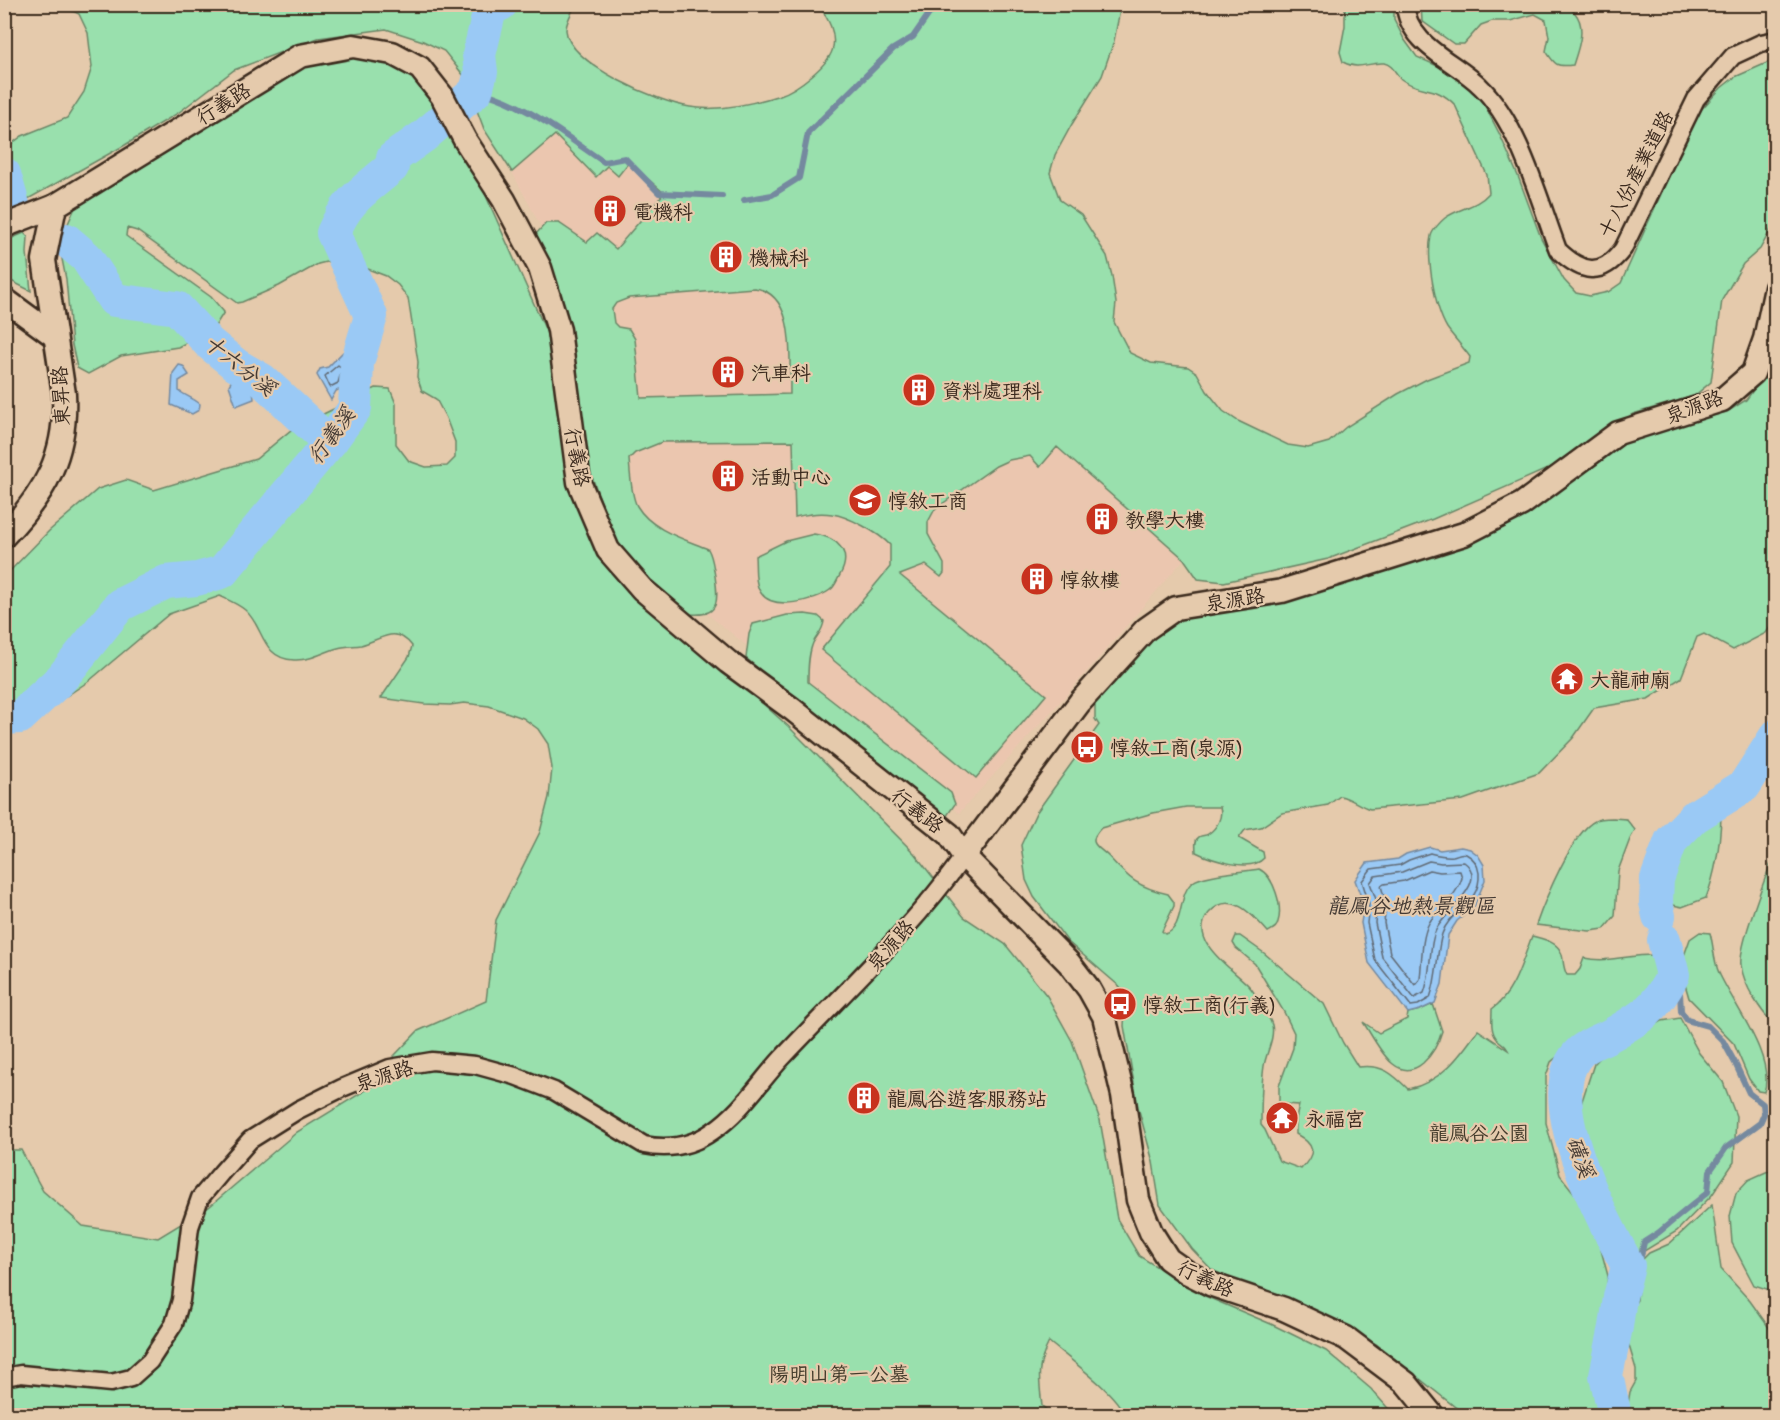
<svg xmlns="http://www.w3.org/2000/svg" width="1780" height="1420" viewBox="0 0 1780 1420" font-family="Delius,'LXGW WenKai TC',sans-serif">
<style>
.built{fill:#ebc6af}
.green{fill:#99e0ad;stroke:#6a8566;stroke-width:1.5;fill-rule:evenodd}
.water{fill:#9ac9f5;stroke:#74899f;stroke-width:1.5}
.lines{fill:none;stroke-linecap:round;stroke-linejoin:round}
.shore{stroke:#616a74;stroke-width:1.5}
.stream{stroke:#74899f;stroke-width:6}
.river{stroke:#9ac9f5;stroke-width:34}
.street-casing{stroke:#3b2a1e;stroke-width:21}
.secondary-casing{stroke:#3b2a1e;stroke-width:27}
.street{stroke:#e5caac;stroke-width:16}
.secondary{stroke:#e5caac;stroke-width:22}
.labels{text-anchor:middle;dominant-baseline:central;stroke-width:4.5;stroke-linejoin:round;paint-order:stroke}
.street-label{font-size:20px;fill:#3b2a1e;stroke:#e5caac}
.poi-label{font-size:20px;fill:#3b2a1e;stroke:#e5caac;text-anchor:start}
.park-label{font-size:20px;fill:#443c2c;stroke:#e5caac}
.water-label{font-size:21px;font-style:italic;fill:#443a34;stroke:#e5caac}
</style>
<rect width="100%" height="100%" fill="#e5caac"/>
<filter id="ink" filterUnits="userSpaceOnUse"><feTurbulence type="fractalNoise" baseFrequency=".0167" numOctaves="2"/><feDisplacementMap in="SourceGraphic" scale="12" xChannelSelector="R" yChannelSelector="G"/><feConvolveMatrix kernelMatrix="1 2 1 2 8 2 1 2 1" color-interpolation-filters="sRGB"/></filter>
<g filter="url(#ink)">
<!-- built -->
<path class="built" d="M598,97L1057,447L1184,559L1069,692L959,813L631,554L565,272L512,172Z"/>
<!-- green -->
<g class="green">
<path d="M61,5H576C572,11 566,23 566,30C568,64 660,103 690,107C719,112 752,104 780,95C796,90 831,64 833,47C836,31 827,18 819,5H1121L1114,41L1102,76L1072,124L1055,155L1050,173L1060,200L1081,215L1107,256L1112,276L1116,303L1114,322L1130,353L1151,363L1188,367L1197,373L1207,391L1223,411L1238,421L1288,445L1308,448L1329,442L1346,427L1398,394L1427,379L1469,363L1470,357C1463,347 1454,338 1447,328C1435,308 1426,259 1431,236C1432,231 1440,222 1445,218C1459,208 1477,207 1489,193L1487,175L1455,105C1436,84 1419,93 1401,79C1395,73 1393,65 1384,63C1367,62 1360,71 1343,62L1340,52L1345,26V5H1394V19L1404,39L1417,57L1451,72L1474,90L1485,106L1500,135L1518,176L1541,238L1564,280L1576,293L1590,296L1608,292L1621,283L1697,114L1721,88L1735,77L1776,59L1775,222L1760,249L1743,264L1722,300L1711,382L1694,396L1633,414L1554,466L1433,519L1328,559L1224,582L1198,579L1184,559L1057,447L1040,467L1030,456L1009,460L996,466L935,509L928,522V534L944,564V573L941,577L926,565L900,575L1046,695L976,778L821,650L890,567V545C879,533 848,516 832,514C820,512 807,514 795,517L793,441L662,442L635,453L629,459C630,471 631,496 637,506C651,530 684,539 708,549C713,558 713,566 715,576C718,598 721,617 691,614L620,555L586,460L536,234L546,223H559L587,242L597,233L616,249L664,193L629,162L618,176L607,166L596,177L555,135L512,172L484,129L464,76L444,51L423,41L386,29L318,38L234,70L178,113L125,145L28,199L21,198L10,161V145L22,136L67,118L84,92L92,67L88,33L79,14ZM754,288C798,293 789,362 790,394L641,398L635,339L629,329L618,327L614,323L612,309L616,303L629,298Z"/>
<path d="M1421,5H1563C1566,7 1572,9 1575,13C1587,27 1578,49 1573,65C1556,67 1555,65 1546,51L1549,37L1546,20L1535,14L1510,21H1492L1481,25L1464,44H1454L1422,21Z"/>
<path d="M353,56L398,61L422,72L459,135L546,331L574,458L606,561L651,605L788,726L914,853L964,917L1005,944L1047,996L1072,1041L1100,1120L1117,1219L1139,1256L1205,1296L1271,1324L1326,1351L1371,1389L1394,1415H1124C1119,1395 1067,1357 1049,1342C1036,1368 1039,1378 1042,1406L1053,1415H5V1150H21L43,1191L83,1226L158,1238L209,1207L297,1132L366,1090L393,1057L418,1031L486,1001L496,920L540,832L549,797L552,768L548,744L538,729L523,718L489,706L464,703L450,705L424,704L381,698L409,657L412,646C395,624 381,640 361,645C354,646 346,646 338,648C323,652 310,661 294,660C261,659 264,626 245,610C238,604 228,600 220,596L169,614L89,681L5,737V576L49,531L98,489L126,480L154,490L256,459L291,430L376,388L390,389L396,404V444L409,461L426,467L447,466L455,458V442L446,418L436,399L422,391L417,377L418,362L408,298L398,285L386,276L360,266L334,260L318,264L279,286L242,302L237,303L137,231L127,228L126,236L211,297L224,312L214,328L178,347L121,356L88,374L77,368L72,345L66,279L59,244L78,201L310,61Z"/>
<path d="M24,233L28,237L27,253L31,291L5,278V241Z"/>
<path d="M1775,323L1776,619L1766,633L1733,650L1704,634L1697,637L1681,678L1648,699L1594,708L1573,738L1539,773L1463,800L1370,809C1359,806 1351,798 1340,796L1328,805L1282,813L1261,827L1245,830L1239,838L1263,852L1264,858C1251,873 1212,860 1196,852C1196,847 1194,840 1199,837C1201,835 1206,836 1208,834C1217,828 1223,817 1220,807H1186L1153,813L1101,828C1086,844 1098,846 1109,857C1129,879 1138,887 1168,894L1174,902V906L1162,931L1165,934C1185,929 1177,893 1193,882C1203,874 1244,872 1259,869C1274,876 1283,907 1278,922C1277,928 1273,929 1268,932C1252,914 1230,889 1209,913C1186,941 1233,969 1249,986C1255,993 1269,1016 1272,1025C1275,1038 1266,1053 1264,1066C1261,1086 1261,1105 1261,1125L1265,1130L1279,1161L1301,1169C1316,1153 1316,1145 1296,1134V1119L1299,1105L1284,1104L1279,1102V1086L1293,1048L1294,1033L1284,1012L1255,964L1236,948L1233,943L1236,936H1240L1264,953L1324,1004L1343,1043L1358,1067C1382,1064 1392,1073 1408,1089C1440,1083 1460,1056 1478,1030L1508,1050C1505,1044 1502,1044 1497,1039C1490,1031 1492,1020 1492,1009C1515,993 1522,961 1532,936C1542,939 1556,941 1561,952C1564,958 1562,966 1567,975H1575L1580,969L1584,958C1607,963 1629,955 1652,955L1659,962L1658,988L1650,1002L1636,1014L1588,1040L1569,1047L1551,1062L1546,1076V1123L1560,1175L1592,1216L1608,1276L1599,1346L1597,1393L1607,1415H1461L1460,1411L1376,1344L1212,1270L1192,1249L1160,1205L1153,1162L1138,1107L1124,1026L1126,992L1068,942L1034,897L1026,880L1021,845L1036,813L1099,725L1095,719V703L1107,684L1154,635L1185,616L1409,562L1624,442L1671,426L1727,412L1746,400L1760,381Z"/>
<path d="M814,534C837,537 853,552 840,575C837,580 835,587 830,590C815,601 773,611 761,593C754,583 756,568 755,556L786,541Z"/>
<path d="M805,614L818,616L824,621C823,631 817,635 813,643C808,655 808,670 808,682L951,793L955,804L944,820H934L746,658L749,634L753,624L787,615Z"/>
<path d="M1721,817C1720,845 1716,872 1706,898L1682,907L1673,905L1664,891L1667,862L1683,837L1696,831L1707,821Z"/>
<path d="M1613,818L1626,819L1635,830L1630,839L1618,871L1615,916L1604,929L1590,931L1536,925C1544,902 1573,831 1595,821C1599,818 1607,818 1613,818Z"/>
<path d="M1775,853L1776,1025L1775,1026C1760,1010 1744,987 1741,965C1738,947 1767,873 1775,853Z"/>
<path d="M1700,932L1710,933C1714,947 1713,959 1719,973C1733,1004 1776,1058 1764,1092L1758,1091L1749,1079L1734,1044L1689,998L1680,967L1690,939Z"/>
<path d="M1433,1004L1442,1031C1438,1045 1433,1054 1423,1063C1395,1087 1376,1041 1363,1022L1379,1033L1407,1019L1408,1013L1420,1010Z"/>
<path d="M1680,1018L1699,1053L1723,1082L1736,1116L1734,1162L1712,1195L1677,1231L1641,1253L1631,1250L1619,1228L1585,1142L1581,1104L1594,1064L1612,1045L1636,1036L1662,1021Z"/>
<path d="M1775,1168L1776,1291H1773L1754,1285L1732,1243L1730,1216L1736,1193L1748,1180Z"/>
<path d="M1712,1205L1721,1269L1750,1301L1775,1336V1415H1634L1628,1404L1630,1392L1636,1381V1369L1624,1329L1627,1316L1637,1300L1640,1262L1649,1253L1669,1244Z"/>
</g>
<!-- water -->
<g class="water">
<path d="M343,352L353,358L343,388L336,391L331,400L317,375L320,369L328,367Z"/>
<path d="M179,365L183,366L189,375L179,381V391C186,396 193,398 200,404L199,410L192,414L171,405L173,373Z"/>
<path d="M232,380L238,382L241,386L246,383L252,385L254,399L236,406L229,385Z"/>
<path d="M1430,847L1440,850L1461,847L1470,849L1478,855L1484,865L1485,880L1474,907L1457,921L1448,935L1442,984L1435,1003L1420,1010L1408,1013L1369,963L1361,923L1364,905L1355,880L1367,863L1398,859L1406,854Z"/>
</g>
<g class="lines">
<!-- shore -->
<g class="shore">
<path d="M338,365L342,368L338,383L330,387L325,376Z"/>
<path d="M1430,853C1438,855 1445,857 1453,856C1458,855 1461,852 1466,854C1474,858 1478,865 1479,873C1481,905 1450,909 1442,934C1436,954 1438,976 1430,998L1418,1005L1411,1006L1375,960L1367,923L1369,904L1362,881L1371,869L1400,865L1409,860Z"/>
<path d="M1429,861L1441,863L1464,862C1490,881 1445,912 1437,928C1428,944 1432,973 1424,993L1414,998L1382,957L1375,923L1377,902L1370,883L1375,876L1402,872Z"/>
<path d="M1429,870L1440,872L1460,871L1462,878C1457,897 1439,906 1429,923C1421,938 1422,962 1420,979L1415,985L1390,953L1384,923L1386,903L1381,886L1384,884L1404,881Z"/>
</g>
<!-- stream -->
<g class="stream">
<path d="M476,91C525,102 563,135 604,162L625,158L659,193L722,196"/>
<path d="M744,200L772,195L799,178L808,133L893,49L913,37L936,4"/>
<path d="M1628,1266L1641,1256L1644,1242L1658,1233L1708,1192L1710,1171L1726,1148L1760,1123L1764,1114L1763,1104L1749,1093L1735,1063L1723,1041L1708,1026L1687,1020L1681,1011L1680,993L1673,975"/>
</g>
<!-- river -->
<g class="river">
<path d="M4,174L13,205"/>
<path d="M66,240L86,257L114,300L177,308L209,343L236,365L262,380L316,430L331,441"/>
<path d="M4,718L20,717L61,679L120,605L166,582L197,579L222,572L331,441L355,408L357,363L371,316L333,233C348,198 364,191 392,167L393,158L424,136L476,91L481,72L479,55L490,9L501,4"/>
<path d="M1659,916L1656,902L1657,879L1671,841L1694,817L1744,786L1776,736"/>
<path d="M1615,1416L1606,1375L1616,1327L1620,1297L1628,1266C1604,1222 1534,1093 1581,1051C1589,1044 1600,1040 1609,1036C1643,1017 1656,1009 1673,975L1664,940"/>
</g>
<defs>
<g id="street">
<path d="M1405,4C1407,45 1455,61 1480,86C1519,123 1539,200 1558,250C1582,273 1601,278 1623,249L1696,99L1733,56L1761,43L1776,40"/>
<path d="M4,1377L21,1374L111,1383L131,1378L150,1361L174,1324L181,1300L190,1227L200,1198L221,1173L250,1140L298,1110L342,1088L390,1068L432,1061L475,1065L515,1076L554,1091L644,1145C669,1150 692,1146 713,1131C741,1112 759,1083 782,1058C844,992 911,930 964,856"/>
</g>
<g id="secondary">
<path d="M4,226L55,206L300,56L353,46L392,53L420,68L442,96L465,140L504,200L540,268L559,330L579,482L608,550L642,589L728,662L792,709L949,834L964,856L1069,963L1089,989L1104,1016L1123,1095L1138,1200L1151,1232L1168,1259L1188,1273L1210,1284L1284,1309L1346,1338L1406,1383L1433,1416"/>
<path d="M4,299L53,335"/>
<path d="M4,536C46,492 67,455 64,394L44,260L55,206"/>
<path d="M964,856L1080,702L1146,629L1176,608L1282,591L1464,534L1522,504L1618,433L1722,400L1753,373L1765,339L1776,288"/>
</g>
</defs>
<!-- street casing -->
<use href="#street" class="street-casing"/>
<!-- secondary casing -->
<use href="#secondary" class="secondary-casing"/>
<!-- street -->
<use href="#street" class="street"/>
<!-- secondary -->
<use href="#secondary" class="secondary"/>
</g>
</g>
<!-- icons -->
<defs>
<symbol id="building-disc" viewBox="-11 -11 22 22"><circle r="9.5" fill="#c8321e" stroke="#e5caac"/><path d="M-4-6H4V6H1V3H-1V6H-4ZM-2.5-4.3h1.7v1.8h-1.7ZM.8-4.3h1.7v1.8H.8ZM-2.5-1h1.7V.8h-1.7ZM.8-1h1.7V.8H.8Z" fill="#fff"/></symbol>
<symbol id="school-disc" viewBox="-11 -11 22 22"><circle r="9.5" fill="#c8321e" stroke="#e5caac"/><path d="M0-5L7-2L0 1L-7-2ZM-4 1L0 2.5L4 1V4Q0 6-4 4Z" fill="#fff"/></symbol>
<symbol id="temple-disc" viewBox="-11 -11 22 22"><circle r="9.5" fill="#c8321e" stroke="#e5caac"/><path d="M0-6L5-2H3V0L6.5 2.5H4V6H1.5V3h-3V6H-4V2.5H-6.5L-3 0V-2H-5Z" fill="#fff"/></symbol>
<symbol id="bus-disc" viewBox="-11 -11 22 22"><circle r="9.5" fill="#c8321e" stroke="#e5caac"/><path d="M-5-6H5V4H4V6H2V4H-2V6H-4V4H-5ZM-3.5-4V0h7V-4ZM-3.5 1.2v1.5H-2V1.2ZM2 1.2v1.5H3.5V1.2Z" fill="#fff"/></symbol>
</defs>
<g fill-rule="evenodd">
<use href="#building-disc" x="591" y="192" width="38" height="38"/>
<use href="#building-disc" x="707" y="238" width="38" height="38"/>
<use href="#building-disc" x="709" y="353" width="38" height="38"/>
<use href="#building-disc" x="900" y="371" width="38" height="38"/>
<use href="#building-disc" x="709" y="457" width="38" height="38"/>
<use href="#school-disc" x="846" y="481" width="38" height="38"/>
<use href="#building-disc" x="1083" y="500" width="38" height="38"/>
<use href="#building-disc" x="1018" y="560" width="38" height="38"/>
<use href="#temple-disc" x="1548" y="660" width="38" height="38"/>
<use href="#bus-disc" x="1068" y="728" width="38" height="38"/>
<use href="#bus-disc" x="1101" y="985" width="38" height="38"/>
<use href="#building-disc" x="845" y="1079" width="38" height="38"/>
<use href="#temple-disc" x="1263" y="1099" width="38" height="38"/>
</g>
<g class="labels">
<!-- street labels -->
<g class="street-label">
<text transform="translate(223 103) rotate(-32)">行義路</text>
<text transform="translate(1635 174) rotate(-63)">十八份產業道路</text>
<text transform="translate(60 396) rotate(-93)">東昇路</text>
<text transform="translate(1694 406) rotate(-21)">泉源路</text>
<text transform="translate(578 457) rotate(79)">行義路</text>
<text transform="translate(1235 599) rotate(-9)">泉源路</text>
<text transform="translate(918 810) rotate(38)">行義路</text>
<text transform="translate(890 945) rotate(-49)">泉源路</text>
<text transform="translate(384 1075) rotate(-18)">泉源路</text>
<text transform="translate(1206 1278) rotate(25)">行義路</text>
</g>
<!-- poi labels -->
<g class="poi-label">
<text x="633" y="211">電機科</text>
<text x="749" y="257">機械科</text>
<text x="751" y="372">汽車科</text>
<text x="942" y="390">資料處理科</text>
<text x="751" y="476">活動中心</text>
<text x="888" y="500">惇敘工商</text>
<text x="1125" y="519">教學大樓</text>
<text x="1060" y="579">惇敘樓</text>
<text x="1590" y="679">大龍神廟</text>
<text x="1110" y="747">惇敘工商(泉源)</text>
<text x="1143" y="1004">惇敘工商(行義)</text>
<text x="887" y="1098">龍鳳谷遊客服務站</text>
<text x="1305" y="1118">永福宮</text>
</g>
<!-- park labels -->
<g class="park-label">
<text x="1479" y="1132">龍鳳谷公園</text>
<text x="839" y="1373">陽明山第一公墓</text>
</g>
<!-- water labels -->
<g class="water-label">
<text transform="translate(240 365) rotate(38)">十六分溪</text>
<text transform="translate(331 435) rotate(-54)">行義溪</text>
<text x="1411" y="905">龍鳳谷地熱景觀區</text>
<text transform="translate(1581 1157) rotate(70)">磺溪</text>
</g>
</g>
<!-- margin -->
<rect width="1780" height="1420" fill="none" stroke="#e5caac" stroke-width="24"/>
<rect x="12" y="12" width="1756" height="1396" fill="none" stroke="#3b2a1e" stroke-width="2" filter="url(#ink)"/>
</svg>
